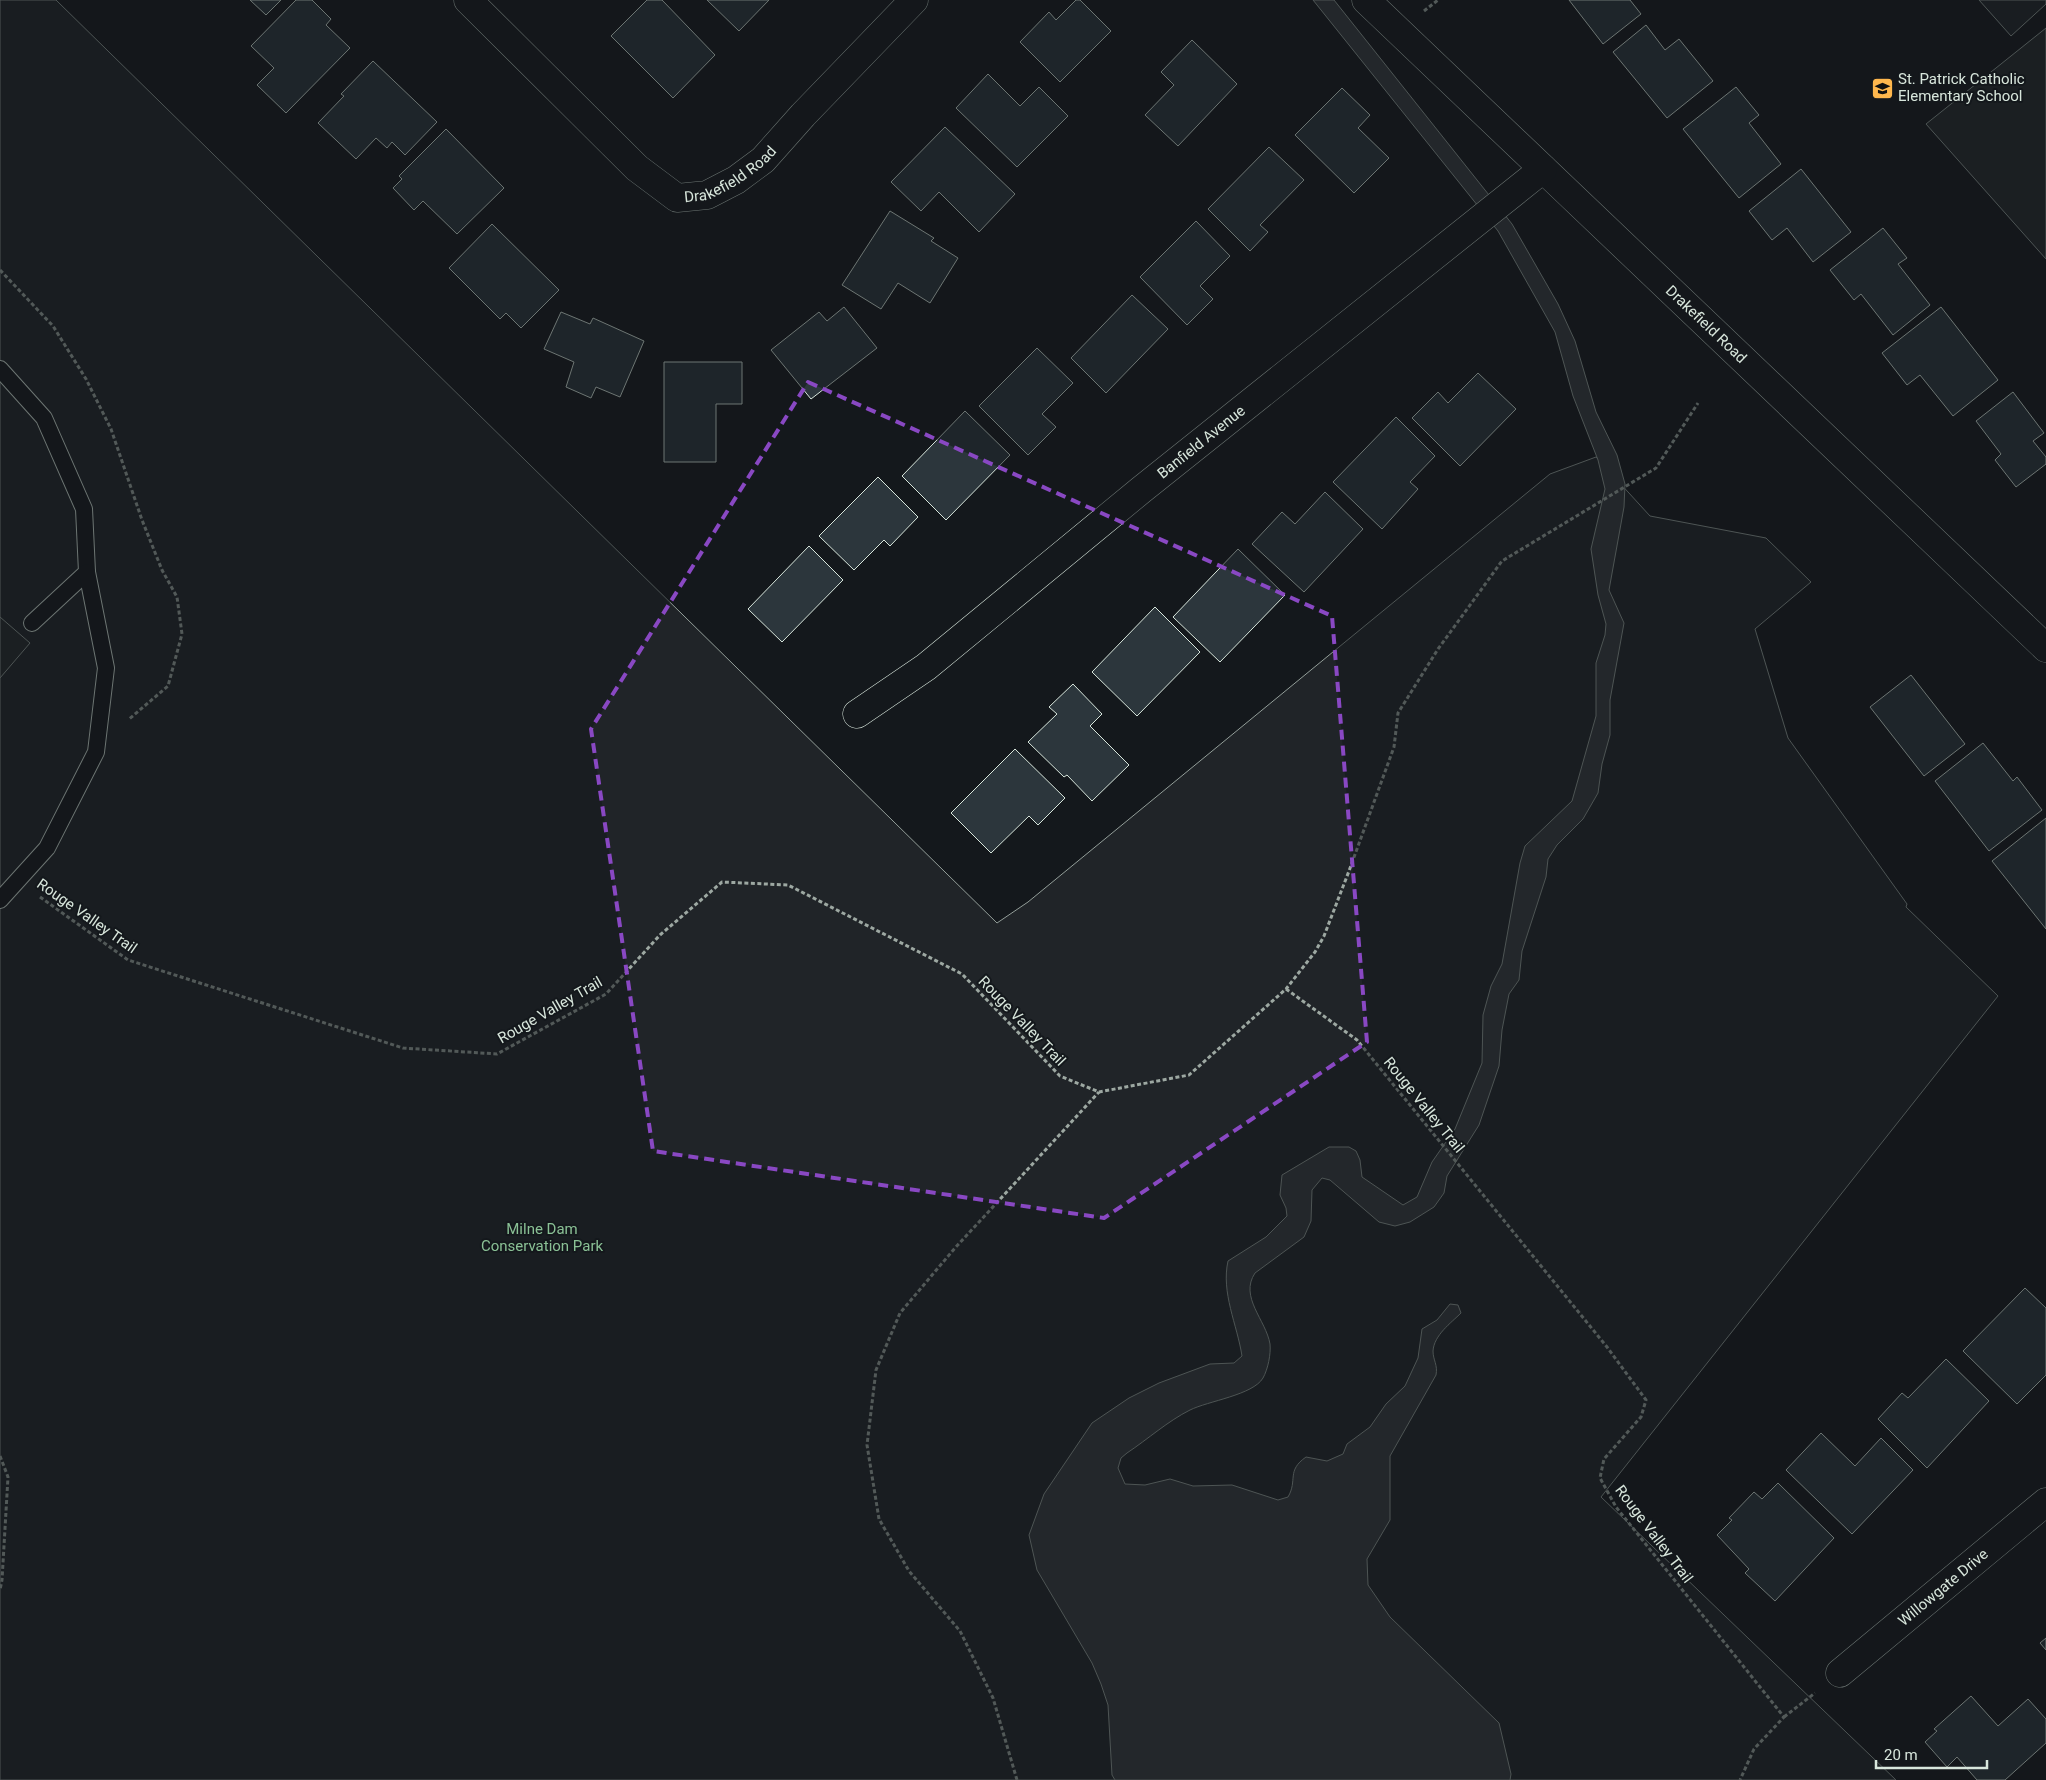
<svg xmlns="http://www.w3.org/2000/svg" width="2046" height="1780" viewBox="0 0 2046 1780" font-family="Roboto,sans-serif">
<style>
.green{fill:#202428;stroke:#939e99}
.parking{fill:#24282b;stroke:#939e99}
.water{fill:#363b3e;stroke:#939e99}
.building{fill:#2c363c;stroke:#d8e6dc}
.lines{fill:none;stroke-linecap:round;stroke-linejoin:round}
.service-casing{stroke:#d8e6dc;stroke-width:18}
.minor-casing{stroke:#d8e6dc;stroke-width:29}
.path{stroke:#9da8a2;stroke-width:3;stroke-dasharray:4 2.5;stroke-linecap:butt}
.service{stroke:#14181c;stroke-width:16}
.minor{stroke:#14181c;stroke-width:28}
.marked{fill:none;stroke:#8948c3;stroke-width:4;stroke-dasharray:10 6;stroke-linejoin:round}
.labels{text-anchor:middle;dominant-baseline:central;stroke-width:4;stroke-linejoin:round;paint-order:stroke}
.poi-label{font-size:15px;fill:#d8e6dc;stroke:#14181c;text-anchor:start}
.street-label{font-size:15px;fill:#d8e6dc;stroke:#14181c}
.park-label{font-size:15px;fill:#8ac095;stroke:#14181c}
</style>
<rect width="100%" height="100%" fill="#14181c"/>
<!-- green -->
<g class="green">
<path d="M0,0H56L997,923L1028,902L1550,474L1596,457L1650,516L1766,538L1811,582L1755,629L1788,738L1907,904L1906,907L1998,996L1601,1497L1896,1780H0Z"/>
<path d="M1979,0H2046V4L2011,36Z"/>
</g>
<!-- parking -->
<g class="parking">
<path d="M2046,28V259L1926,124Z"/>
<path d="M0,617L30,643L0,678Z"/>
</g>
<!-- water -->
<path class="water" d="M1313,0H1334L1512,224L1558,304L1575,341L1596,412L1617,455L1625,484L1624,507L1609,590L1624,623L1610,700V735L1602,764L1598,793L1583,819L1557,845L1548,859L1546,877L1522,951L1519,980L1509,994L1502,1030L1499,1066L1479,1125L1447,1176L1444,1193L1434,1207L1410,1222L1395,1226L1379,1222L1330,1180L1322,1178L1312,1190L1311,1221L1304,1237L1255,1273C1239,1297 1266,1320 1270,1344C1271,1354 1268,1369 1263,1378C1253,1395 1208,1401 1190,1410C1168,1421 1148,1439 1127,1453L1121,1458L1118,1468L1125,1484L1145,1485L1170,1479L1193,1486L1232,1485L1278,1500L1288,1497C1298,1480 1286,1471 1306,1457L1327,1461L1343,1454L1347,1444L1370,1427L1386,1404L1405,1386L1418,1358L1422,1329L1437,1320L1450,1304L1458,1305L1461,1313C1451,1323 1434,1335 1433,1351C1433,1360 1438,1365 1436,1375L1390,1456V1520L1367,1559L1368,1585L1390,1617L1499,1723L1511,1774L1510,1780H1115L1112,1775L1108,1705L1101,1684L1092,1663L1037,1570L1029,1535L1044,1494L1092,1423L1129,1398L1159,1383L1210,1364L1234,1363L1242,1356C1237,1324 1221,1293 1228,1261L1266,1237L1287,1216L1286,1208L1280,1195L1282,1175L1329,1147H1349L1356,1151L1360,1160L1362,1177L1403,1205L1417,1197L1432,1162L1455,1129L1482,1063L1483,1015L1491,986L1502,964L1520,863L1525,846L1572,801L1596,716V663L1605,635L1606,624L1598,595L1591,549L1605,489L1598,460L1573,396L1555,332L1498,231Z"/>
<!-- building -->
<g class="building">
<path d="M250,0H281L266,15Z"/>
<path d="M296,0H312L331,19L326,25L350,48L286,113L257,85L274,68L251,46Z"/>
<path d="M647,0H662L715,55L673,98L611,36Z"/>
<path d="M707,0H769L739,31Z"/>
<path d="M1076,0H1080L1111,31L1060,82L1020,42L1049,12L1056,20Z"/>
<path d="M1569,0H1630L1641,14L1603,44Z"/>
<path d="M1646,25L1665,50L1679,39L1713,81L1667,118L1613,52Z"/>
<path d="M1192,40L1237,84L1178,146L1145,115L1174,85L1161,72Z"/>
<path d="M373,61L437,122L405,155L392,142L387,148L376,138L356,159L318,123L344,96L341,94Z"/>
<path d="M988,74L1020,106L1039,87L1068,116L1017,167L956,108Z"/>
<path d="M1736,87L1759,115L1749,123L1781,164L1739,198L1683,129Z"/>
<path d="M1342,88L1370,115L1358,128L1389,158L1354,193L1295,135Z"/>
<path d="M945,127L1015,194L979,232L939,192L921,211L891,182Z"/>
<path d="M446,129L504,188L457,234L423,201L414,210L393,188L402,179L399,176Z"/>
<path d="M1269,147L1304,180L1260,225L1268,232L1250,251L1208,209Z"/>
<path d="M1801,169L1851,232L1813,262L1787,228L1772,240L1749,211Z"/>
<path d="M890,211L934,238L931,241L958,258L930,303L898,283L881,309L842,285Z"/>
<path d="M1196,221L1230,256L1200,286L1213,299L1187,325L1140,277Z"/>
<path d="M492,224L559,290L521,328L506,313L500,319L449,268Z"/>
<path d="M1883,228L1907,258L1898,264L1930,305L1893,335L1861,294L1854,300L1830,270Z"/>
<path d="M1132,295L1168,329L1106,393L1071,358Z"/>
<path d="M844,307L877,348L811,399L771,350L819,312L827,321Z"/>
<path d="M1941,307L1998,380L1953,416L1920,375L1907,385L1882,353Z"/>
<path d="M561,312L590,324L593,318L644,341L620,397L596,387L591,398L566,387L574,362L544,349Z"/>
<path d="M1037,348L1073,383L1042,414L1056,427L1028,455L979,406Z"/>
<path d="M664,362H742V404H716V462H664Z"/>
<path d="M1478,373L1516,409L1460,466L1412,418L1438,392L1448,403Z"/>
<path d="M2013,392L2044,433L2033,441L2046,457V464L2016,487L1995,460L2001,454L1976,421Z"/>
<path d="M965,411L1010,455L946,520L902,476Z"/>
<path d="M1396,417L1435,456L1410,482L1418,489L1382,529L1333,482Z"/>
<path d="M878,477L918,517L890,546L884,540L854,570L819,536Z"/>
<path d="M1325,492L1363,529L1304,592L1252,544L1282,512L1295,524Z"/>
<path d="M809,546L843,580L782,642L748,609Z"/>
<path d="M1238,549L1285,595L1220,662L1173,617Z"/>
<path d="M1155,607L1200,652L1137,716L1092,672Z"/>
<path d="M1911,675L1965,744L1924,776L1870,707Z"/>
<path d="M1073,684L1102,714L1090,726L1129,765L1092,801L1067,775L1064,777L1028,742L1057,714L1049,707Z"/>
<path d="M1983,743L2013,781L2017,777L2042,810L1989,851L1935,781Z"/>
<path d="M1015,749L1065,798L1038,825L1029,816L991,853L951,813Z"/>
<path d="M2046,818V929L1992,861Z"/>
<path d="M2025,1288L2046,1308V1375L2017,1404L1963,1351Z"/>
<path d="M1946,1359L1989,1401L1927,1468L1878,1419L1902,1393L1908,1398Z"/>
<path d="M1821,1433L1855,1466L1881,1438L1913,1470L1852,1534L1786,1470Z"/>
<path d="M1778,1483L1834,1538L1775,1601L1745,1573L1749,1569L1717,1535L1732,1520L1729,1518L1754,1492L1762,1499Z"/>
<path d="M2046,1638V1650L2040,1643Z"/>
<path d="M1971,1696L1998,1726L2028,1699L2046,1719V1743L2005,1780H1977L1957,1757L1947,1767L1925,1742L1937,1731L1934,1729Z"/>
</g>
<g class="lines">
<defs>
<g id="service">
<path d="M0,369L44,418L84,509L87,572L32,623"/>
<path d="M0,900L47,848L96,752L106,668L87,572"/>
</g>
<g id="minor">
<path id="s1" d="M468,0L637,168L677,198L707,195L736,180L763,160L803,115L914,0"/>
<path id="s2" d="M1366,0L2046,648"/>
<path id="s3" d="M857,714L926,667L1141,490L1543,169"/>
<path id="s4" d="M1840,1673L2046,1502"/>
</g>
</defs>
<!-- service casing -->
<use href="#service" class="service-casing"/>
<!-- minor casing -->
<use href="#minor" class="minor-casing"/>
<!-- path -->
<g class="path">
<path d="M1424,11L1438,0"/>
<path d="M0,270L53,326L86,379L111,429L142,520L162,570L177,597L182,634L168,686L128,720"/>
<path d="M40,897L128,960L403,1048L497,1054L606,994L660,935L722,882L788,885L962,974L1060,1076L1099,1092L1189,1075L1286,989L1315,952L1324,936L1349,871L1394,747L1398,713L1438,649L1502,561L1656,468L1698,403"/>
<path d="M1286,989L1357,1040L1607,1347L1646,1400L1641,1417L1604,1459L1600,1478L1616,1507L1784,1717L1754,1749L1740,1780"/>
<path d="M0,1456L8,1477L2,1580L0,1590"/>
<path d="M1784,1717L1815,1693"/>
<path d="M1017,1780L993,1698L960,1631L909,1571L879,1519L867,1445L876,1370L900,1313L955,1248L1099,1092"/>
</g>
<!-- service -->
<use href="#service" class="service"/>
<!-- minor -->
<use href="#minor" class="minor"/>
</g>
<!-- marked area -->
<path d="M0 0H2046V1780H0ZM808,382L1332,616L1367,1042L1104,1218L653,1151L591,729Z" fill="#14181c" fill-opacity=".55" fill-rule="evenodd"/>
<path class="marked" d="M808,382L1332,616L1367,1042L1104,1218L653,1151L591,729Z"/>
<!-- icons -->
<defs>
<symbol id="school-square" viewBox="-11 -11 22 22"><rect x="-9" y="-9" width="18" height="18" rx="4" fill="#ffb74d" stroke="#14181c"/><path d="M0-5L7-2L0 1L-7-2ZM-4 1L0 2.5L4 1V4Q0 6-4 4Z" fill="#111"/></symbol>
</defs>
<g fill-rule="evenodd">
<use href="#school-square" x="1870" y="76" width="25" height="25"/>
</g>
<g class="labels">
<!-- poi labels -->
<g class="poi-label">
<text x="1898" y="79">St. Patrick Catholic<tspan x="1898" dy="17">Elementary School</tspan></text>
</g>
<!-- street labels -->
<g class="street-label">
<text stroke="none"><textPath href="#s1" startOffset="348">Drakefield Road</textPath></text>
<text stroke="none"><textPath href="#s2" startOffset="470">Drakefield Road</textPath></text>
<text stroke="none"><textPath href="#s3" startOffset="439">Banfield Avenue</textPath></text>
<text transform="translate(87 916) rotate(35)">Rouge Valley Trail</text>
<text transform="translate(550 1010) rotate(-30)">Rouge Valley Trail</text>
<text transform="translate(1022 1021) rotate(46)">Rouge Valley Trail</text>
<text transform="translate(1424 1105) rotate(51)">Rouge Valley Trail</text>
<text transform="translate(1654 1534) rotate(53)">Rouge Valley Trail</text>
<text stroke="none"><textPath href="#s4" startOffset="134">Willowgate Drive</textPath></text>
</g>
<!-- park labels -->
<g class="park-label">
<text x="542" y="1229">Milne Dam<tspan x="542" dy="17">Conservation Park</tspan></text>
</g>
</g>
<!-- scale -->
<path d="M1876 1760v8h111v-8" fill="none" stroke="#d8e6dc" stroke-width="2.5"/>
<text x="1884" y="1760" font-size="15" fill="#d8e6dc" stroke="#14181c" stroke-width="4" paint-order="stroke">20 m</text>
</svg>
